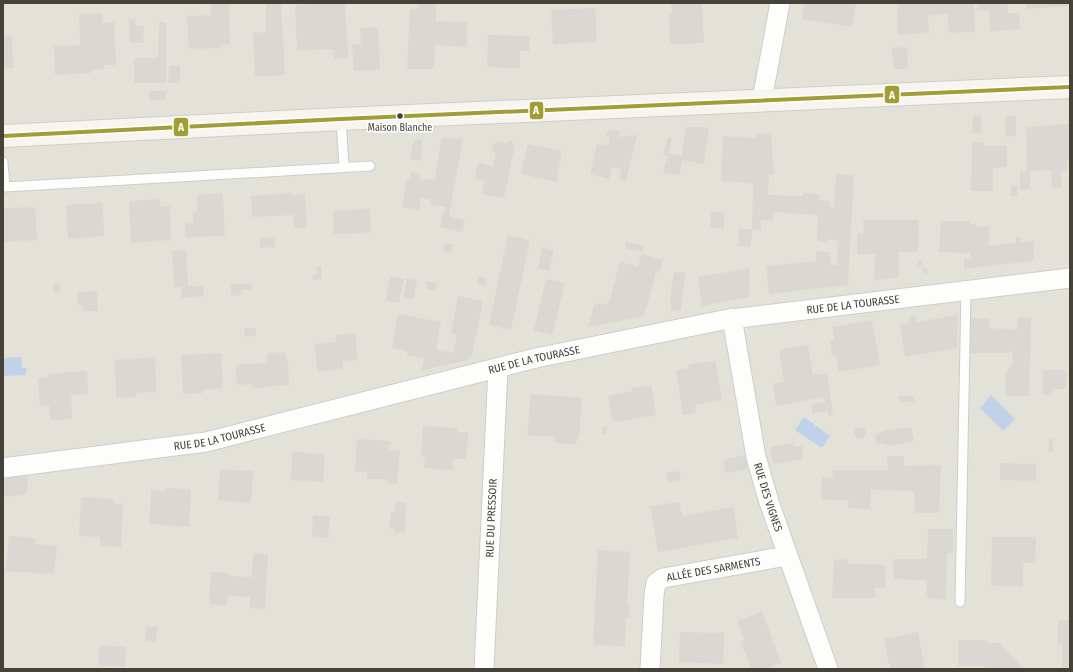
<svg xmlns="http://www.w3.org/2000/svg" width="1073" height="672" viewBox="0 0 1073 672" font-family="'Fira Sans Condensed',sans-serif">
<style>
.residential{fill:#e3e2d9}
.water{fill:#c0d1e9}
.building{fill:#d9d8d3}
.lines{fill:none;stroke-linecap:round;stroke-linejoin:round}
.lane-casing{stroke:#cecdc8;stroke-width:11}
.street-casing{stroke:#cecdc8;stroke-width:21}
.secondary-casing{stroke:#d0cec4;stroke-width:24}
.lane{stroke:#fdfdfc;stroke-width:9}
.street{stroke:#fdfdfc;stroke-width:19}
.secondary{stroke:#f6f5f0;stroke-width:22}
.bus-1-casing{stroke:#fff;stroke-width:7}
.bus-1{stroke:#a29e35;stroke-width:4}
.bus-dot{fill:#454238;stroke:#fff;stroke-width:1.5}
.labels{text-anchor:middle;dominant-baseline:central;stroke-width:3;stroke-linejoin:round;paint-order:stroke}
.bus-label{font-size:10px;fill:#454238;stroke:#fff}
.street-label{font-size:11px;fill:#454238;stroke:#fff}
.line-badge{stroke:#fff;stroke-width:1.5}
.badge-label{font-size:11px;text-anchor:middle;font-weight:bold;fill:#fff}
</style>
<rect width="100%" height="100%" fill="#f0efea"/>
<!-- residential -->
<rect class="residential" x="3" y="3" width="1067" height="666"/>
<!-- water -->
<g class="water">
<path d="M21,357L22,368H26V375L3,376V358Z"/>
<path d="M991,395L1015,419L1003,431L980,408Z"/>
<path d="M804,417L830,436L822,448L795,430Z"/>
</g>
<!-- building -->
<g class="building">
<path d="M212,3H229L230,44L220,45V48L189,49L187,16L211,15V4Z"/>
<path d="M266,3H281L285,75L255,76L253,33L266,32Z"/>
<path d="M326,3H345L348,58L334,59L333,49L297,51L295,5Z"/>
<path d="M417,3H436V21L467,22V47L435,45L434,69H407L410,9H417Z"/>
<path d="M702,3L704,43L670,44L669,13L672,14L671,4Z"/>
<path d="M805,3H856L852,27L802,19Z"/>
<path d="M897,3H974L975,32L949,33L948,14L928,15L929,33L898,35Z"/>
<path d="M977,3H1007L1008,13H1019L1020,29L990,31L989,10L977,11Z"/>
<path d="M1026,3H1070V6L1026,9Z"/>
<path d="M595,8L597,42L553,44L551,10Z"/>
<path d="M102,13V23L114,22L116,65H104V69L91,70V73L55,75L54,46L80,45L79,14Z"/>
<path d="M129,19H135L136,26H144L143,43H130Z"/>
<path d="M159,22H166V83H134V58H158Z"/>
<path d="M378,27L380,70L354,71L352,45L361,44L360,28Z"/>
<path d="M488,35L530,36L529,51H520V68L487,67Z"/>
<path d="M3,36H12L13,68H3Z"/>
<path d="M907,47L908,69H894L892,48Z"/>
<path d="M180,65V83H168L169,66Z"/>
<rect x="149" y="91" width="17" height="9"/>
<path d="M981,115V133H972L973,116Z"/>
<path d="M1016,116V136L1006,137L1005,117Z"/>
<path d="M1070,124V159H1067V171H1061L1062,188H1052L1051,170L1033,171H1030V189L1020,190V171H1027L1026,127Z"/>
<path d="M686,127H701L709,128L704,164L682,160L679,175L663,173L668,156L663,155L668,137L672,139L668,154L681,156Z"/>
<path d="M620,130L618,137L637,135L626,181L619,180L622,169L612,167L609,179L590,174L597,144L608,146L610,137L606,136L607,131Z"/>
<path d="M771,133L774,175H769L768,195L802,196L803,193L820,194L819,200L830,201L829,207L834,208L836,174L854,175L848,285L769,294L766,266L816,261V251L831,253L830,265H837L838,241L827,239V242L817,240L818,215L773,212V221L761,220V230L752,229L753,183L721,181L723,136L755,138V134Z"/>
<path d="M463,138L449,216L465,220L462,232L440,227L443,213H444L445,207L430,205L431,199L421,198L419,210L402,207L407,178L410,179L411,172L421,174L420,180L424,181L425,179L435,180L441,139Z"/>
<path d="M414,140H423L420,161L410,159Z"/>
<path d="M508,140L513,141L512,144L515,145L504,198L482,194L485,181L475,179L478,163L493,167L496,152H492L494,143H497L498,141L507,143Z"/>
<path d="M972,142H984V146H1007V167L993,168V191H971Z"/>
<path d="M528,144L562,151L556,182L521,174Z"/>
<path d="M1017,185V196H1011V186Z"/>
<path d="M223,193L225,236L185,237V223L193,222V213L197,212V195Z"/>
<path d="M293,193V195L305,194L307,227L294,228L293,215L252,217L251,196Z"/>
<path d="M160,199V206H170L171,240L131,243L129,201Z"/>
<path d="M103,203L104,236L68,239L66,205Z"/>
<path d="M35,207L37,240L4,242L3,208Z"/>
<path d="M370,209L371,233L334,234L333,211Z"/>
<path d="M711,212L724,213V229L710,228Z"/>
<path d="M863,220H919L918,252H899V277L874,281L875,254H857V233H864Z"/>
<path d="M941,221H971L970,224H976V227L989,226V246L1016,243V237H1021V242L1034,241V261L964,269V258H970V253L939,252Z"/>
<path d="M739,229H752L751,247L738,246Z"/>
<path d="M508,235L530,240L511,330L489,325Z"/>
<path d="M275,237V247L260,248V238Z"/>
<path d="M626,242L644,246L642,252L625,248Z"/>
<path d="M444,243L453,244L451,253L443,252Z"/>
<path d="M542,247L554,250L549,271L538,268Z"/>
<path d="M186,250L188,286H203L204,296L182,298L181,287H174L172,251Z"/>
<path d="M641,254L663,260L659,273L656,272L644,316L588,327L595,303L604,305L609,302L620,262L638,267Z"/>
<rect x="918" y="259" width="4" height="7"/>
<path d="M317,266H321L322,279L313,280V274H317Z"/>
<path d="M750,268L749,297L702,306L698,277Z"/>
<path d="M922,268H927L928,273L923,274Z"/>
<path d="M674,272L685,273L681,310L671,311L670,301Z"/>
<path d="M390,276L404,279L399,303L386,300Z"/>
<path d="M478,277L487,278L486,286L477,284Z"/>
<path d="M407,278L417,280L414,299L403,298Z"/>
<path d="M546,279L565,283L552,335L534,330Z"/>
<path d="M427,281L437,283L436,291L426,289Z"/>
<rect x="53" y="284" width="7" height="8"/>
<path d="M231,284H252V290H241L242,295L231,296Z"/>
<path d="M97,291L98,311H83V305H78L77,292Z"/>
<path d="M458,296L483,301L471,359L421,371L424,358L407,355V351L392,348L398,314L441,322L436,350L453,353L457,335L451,334Z"/>
<path d="M916,315L917,322L958,315L957,348L905,357L900,324L909,323V317Z"/>
<path d="M1018,317L1031,318L1029,396H1005L1006,372L1012,365L1013,351H1011L1010,353H969L970,318L989,319V328L1017,330Z"/>
<path d="M872,320L880,365L839,372L836,355L832,356L830,341L834,340L832,327Z"/>
<path d="M256,328V336L245,337L244,329Z"/>
<path d="M356,333L357,360L343,361V369L317,372L315,344L336,342V335Z"/>
<path d="M808,345L813,375L827,373L833,415L828,416V411L812,414L811,404L825,402L824,397L776,406L773,384L784,382L779,350Z"/>
<path d="M284,352L286,354L287,362H288L289,385L253,388L252,384L237,385L236,365L267,363V355L269,353Z"/>
<path d="M221,353L223,388L202,390L203,393L183,394L181,355Z"/>
<path d="M155,357L156,392L136,393V397L116,398L115,360Z"/>
<path d="M715,361L722,400L695,405L696,413L683,415L676,370L689,368L688,365Z"/>
<path d="M1043,370H1066V389H1052V395H1043Z"/>
<path d="M87,371L88,394L71,395L72,419L50,420L49,405L40,406L38,378L48,377V374Z"/>
<path d="M651,385L656,415L613,422L608,396L632,391V388Z"/>
<path d="M531,394L582,398L579,436L575,444L555,443V437L527,435Z"/>
<rect x="899" y="396" width="15" height="6"/>
<path d="M423,426L457,428V432L468,433L466,459H453V470L424,468L425,457L421,456Z"/>
<path d="M603,426H607L606,434L602,433Z"/>
<path d="M911,427L914,441L886,446V444H877L875,435L884,431Z"/>
<circle cx="860" cy="433" r="6"/>
<path d="M357,439L390,441L389,450L400,451L397,484L387,483V479H367V472L355,471Z"/>
<path d="M1049,439H1053V452H1048Z"/>
<path d="M793,443L794,447L802,446L803,459L773,464L770,447Z"/>
<path d="M292,452L325,454L323,482L291,480Z"/>
<path d="M745,455L747,469L726,473L723,460Z"/>
<path d="M887,456H904V466L941,465L939,513H915L914,491L871,490L870,509L848,508L849,500L821,499L822,477L833,478L832,470H888Z"/>
<path d="M1000,463L1036,464V481L1000,480Z"/>
<path d="M220,469L253,471L251,503L218,500Z"/>
<path d="M679,471L681,480L667,482L666,473Z"/>
<path d="M23,474L28,476L27,494L3,497V477Z"/>
<path d="M166,488L191,489L189,527L149,524L151,490L165,491Z"/>
<path d="M81,497L113,499V503L123,504L121,547L100,546V537L79,536Z"/>
<path d="M396,502L406,503L405,533L394,532L395,529H389L391,512H395Z"/>
<path d="M679,502L682,516L734,507L738,538L658,552L650,506Z"/>
<path d="M313,515L330,517L328,538L312,537Z"/>
<path d="M928,529H953V553H947L946,599L926,598L927,580L894,579L893,559H927Z"/>
<path d="M9,536L36,538L35,544L57,546L54,574L6,571Z"/>
<path d="M992,537H1036L1035,563H1023V587L991,586Z"/>
<path d="M598,550L630,552L627,605H629V618H626L625,646L593,645Z"/>
<path d="M253,553L268,554L265,609L250,608V597L228,596L227,606L209,604L211,572L229,573V576L252,577Z"/>
<path d="M848,559V564L885,565L886,588H875V598H832L834,560Z"/>
<path d="M3,570H5L4,583H3Z"/>
<path d="M762,611L781,663L765,669H751L741,642L744,640L737,621Z"/>
<path d="M1058,620H1070V669H1062V643H1058Z"/>
<path d="M146,626L157,627L156,642L145,641Z"/>
<path d="M680,632L724,633L723,664L679,662Z"/>
<path d="M918,632L925,669H890L884,639Z"/>
<path d="M958,640H987V643H999L1024,669H987L984,666H958Z"/>
<path d="M100,645L126,647L125,667L98,665Z"/>
</g>
<g class="lines">
<defs>
<g id="lane">
<path d="M341,119L344,167"/>
<path d="M3,162L5,187L370,166"/>
<path d="M960,602L966,290"/>
</g>
<g id="street">
<path d="M762,100L780,3"/>
<path id="s1" d="M732,318L756,457L769,502L828,669"/>
<path id="s2" d="M3,468L206,442L536,358L723,320L1070,278"/>
<path id="s3" d="M484,669L498,368"/>
<path id="s4" d="M650,669L654,595L656,583L663,578L787,556"/>
</g>
<path id="secondary" d="M3,136L341,119L1070,87"/>
</defs>
<!-- lane casing -->
<use href="#lane" class="lane-casing"/>
<!-- street casing -->
<use href="#street" class="street-casing"/>
<!-- secondary casing -->
<use href="#secondary" class="secondary-casing"/>
<!-- lane -->
<use href="#lane" class="lane"/>
<!-- street -->
<use href="#street" class="street"/>
<!-- secondary -->
<use href="#secondary" class="secondary"/>
<defs>
<path id="bus-1" d="M3,136L341,119L1070,87"/>
</defs>
<!-- bus-1 casing -->
<use href="#bus-1" class="bus-1-casing"/>
<!-- bus-1 -->
<use href="#bus-1" class="bus-1"/>
</g>
<!-- markers -->
<circle class="bus-dot" cx="400" cy="116" r="3.5"/>
<g class="labels">
<!-- bus labels -->
<g class="bus-label">
<text x="400" y="128">Maison Blanche</text>
</g>
<!-- street labels -->
<g class="street-label">
<text stroke="none"><textPath href="#s2" startOffset="867">RUE DE LA TOURASSE</textPath></text>
<text stroke="none"><textPath href="#s2" startOffset="543">RUE DE LA TOURASSE</textPath></text>
<text stroke="none"><textPath href="#s2" startOffset="219">RUE DE LA TOURASSE</textPath></text>
<text stroke="none"><textPath href="#s1" startOffset="183">RUE DES VIGNES</textPath></text>
<text stroke="none"><textPath href="#s3" startOffset="151">RUE DU PRESSOIR</textPath></text>
<text stroke="none"><textPath href="#s4" startOffset="146">ALLÉE DES SARMENTS</textPath></text>
</g>
</g>
<g class="line-badge">
<rect x="884" y="85" width="16" height="19" rx="4" fill="#a29e35"/>
<rect x="529" y="101" width="15" height="19" rx="4" fill="#a29e35"/>
<rect x="173" y="117" width="16" height="20" rx="4" fill="#a29e35"/>
</g>
<g class="badge-label">
<text x="892" y="99">A</text>
<text x="536" y="114">A</text>
<text x="181" y="131">A</text>
</g>
<!-- border -->
<rect width="1073" height="672" fill="none" stroke="#454238" stroke-width="8"/>
</svg>
